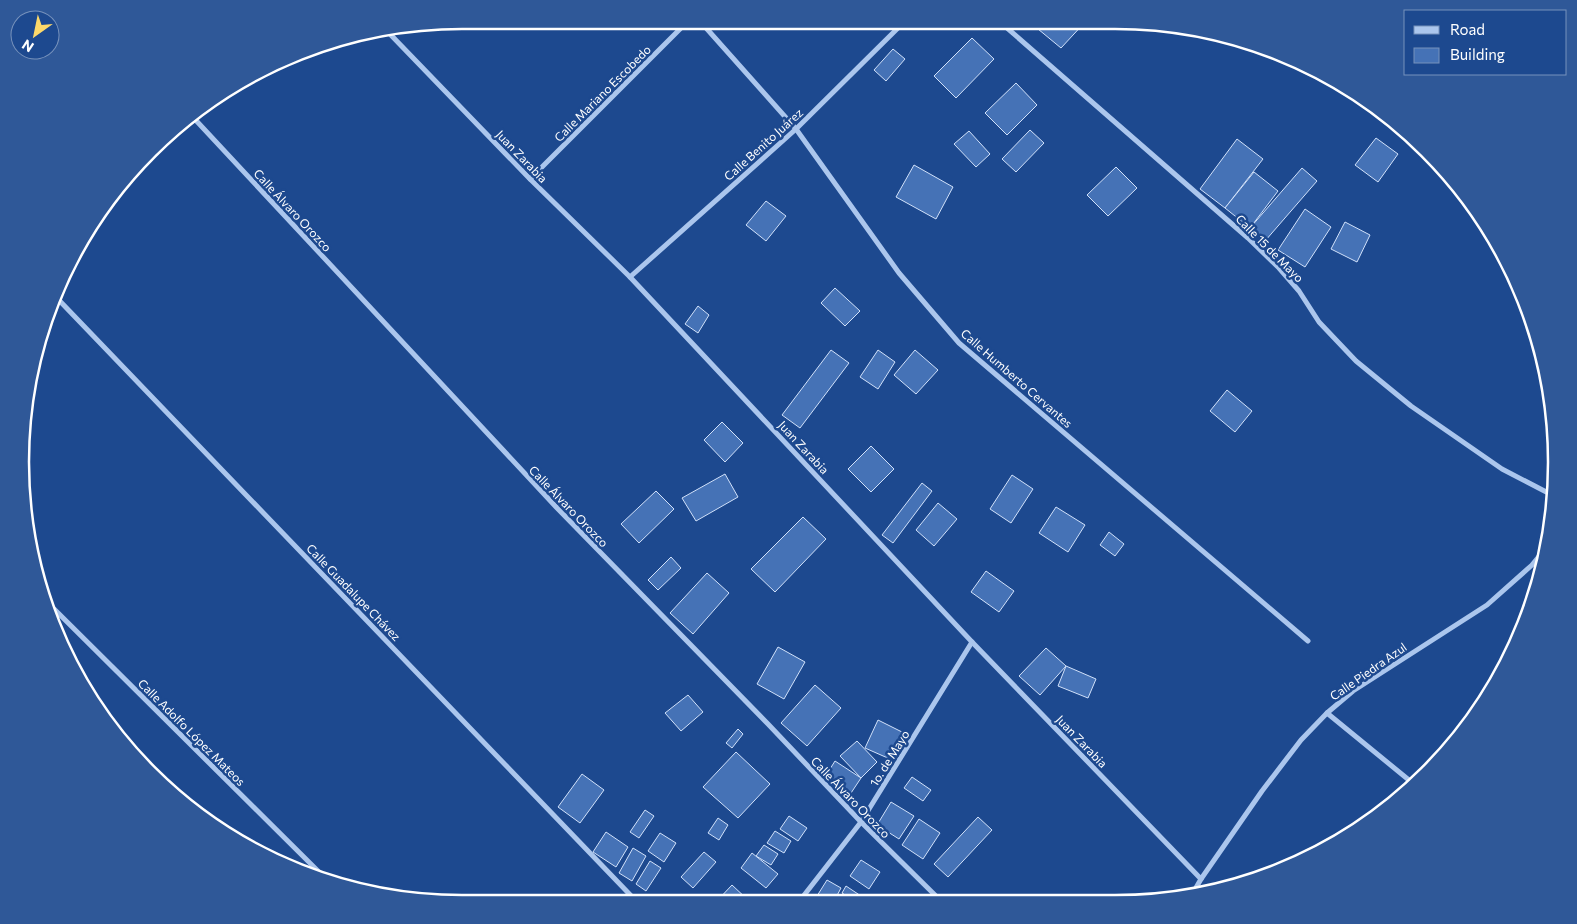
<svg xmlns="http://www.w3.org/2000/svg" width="1577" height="924" viewBox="0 0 1577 924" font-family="Commissioner,sans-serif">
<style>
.building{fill:#4572b6;stroke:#d1e1fa}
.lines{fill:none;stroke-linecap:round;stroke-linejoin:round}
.minor{stroke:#abc6ed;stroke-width:5}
.labels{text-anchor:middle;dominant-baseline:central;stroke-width:5;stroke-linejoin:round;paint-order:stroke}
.street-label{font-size:12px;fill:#fff;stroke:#1d498f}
.rim{fill:none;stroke:#fff;stroke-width:2.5}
</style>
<rect width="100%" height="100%" fill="#1d498f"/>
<!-- building -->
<g class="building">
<path d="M1045,21H1086L1061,48L1038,29Z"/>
<path d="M972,38L994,59L956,98L934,76Z"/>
<path d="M893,49L905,59L886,81L874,70Z"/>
<path d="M1016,83L1037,105L1007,135L985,113Z"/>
<path d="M1030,130L1044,143L1016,172L1002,159Z"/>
<path d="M969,131L990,154L976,167L954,144Z"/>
<path d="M1376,138L1398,154L1378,182L1355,165Z"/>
<path d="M1237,139L1263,159L1225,208L1200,189Z"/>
<path d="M914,165L953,187L936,219L896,197Z"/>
<path d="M1116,167L1137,188L1108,216L1087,195Z"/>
<path d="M1302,168L1317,181L1265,241L1250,228Z"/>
<path d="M1254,172L1278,191L1250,228L1225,208Z"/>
<path d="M766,201L786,216L766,241L746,225Z"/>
<path d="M1305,209L1331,227L1305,267L1278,250Z"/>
<path d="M1345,222L1370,235L1357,262L1331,249Z"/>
<path d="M835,288L860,311L845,326L821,303Z"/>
<path d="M698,306L709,315L698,333L685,324Z"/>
<path d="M831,350L849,363L800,428L782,415Z"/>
<path d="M878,350L895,362L878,389L860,377Z"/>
<path d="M915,350L938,370L916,394L894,375Z"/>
<path d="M1227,390L1252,411L1235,432L1210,411Z"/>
<path d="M722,422L743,443L725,462L704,440Z"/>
<path d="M871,446L894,469L871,492L848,469Z"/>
<path d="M725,474L738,497L696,521L682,498Z"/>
<path d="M1012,475L1033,489L1011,523L990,509Z"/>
<path d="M922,483L932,491L893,543L882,535Z"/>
<path d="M656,491L674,509L639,543L621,524Z"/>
<path d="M938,503L957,519L934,546L916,530Z"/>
<path d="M1056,507L1085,525L1068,552L1039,533Z"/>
<path d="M803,517L826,539L775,592L751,569Z"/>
<path d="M1109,532L1124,544L1115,556L1100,545Z"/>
<path d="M671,557L681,568L658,590L648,580Z"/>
<path d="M986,571L1014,591L999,612L971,592Z"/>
<path d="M707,573L729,593L693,634L670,613Z"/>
<path d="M778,647L805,662L784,699L757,684Z"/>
<path d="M1046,648L1066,666L1040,695L1019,676Z"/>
<path d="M1066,666L1096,679L1088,698L1058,686Z"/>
<path d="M815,685L841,708L807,746L781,723Z"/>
<path d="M688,695L703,712L681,731L665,713Z"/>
<path d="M878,720L902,732L890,759L865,748Z"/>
<path d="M738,729L743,734L732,748L726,743Z"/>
<path d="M857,741L877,762L861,778L840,756Z"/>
<path d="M736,752L770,784L738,818L703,787Z"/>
<path d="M835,761L861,778L851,793L825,777Z"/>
<path d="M582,774L604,790L580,823L558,807Z"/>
<path d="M912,777L931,790L923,801L904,788Z"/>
<path d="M891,802L914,816L899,839L877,825Z"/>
<path d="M645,810L654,816L639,838L630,832Z"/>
<path d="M789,816L807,828L798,841L780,829Z"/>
<path d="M978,817L992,830L948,877L934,864Z"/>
<path d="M718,818L728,825L719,840L708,833Z"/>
<path d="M919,819L940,833L923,859L902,845Z"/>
<path d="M775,831L791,841L784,853L767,843Z"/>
<path d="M606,832L628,847L616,867L593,852Z"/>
<path d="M660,833L676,843L664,862L648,851Z"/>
<path d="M764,845L778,854L771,865L756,856Z"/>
<path d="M633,848L646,856L632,881L619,873Z"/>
<path d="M704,852L716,862L693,888L681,877Z"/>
<path d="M752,853L778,874L766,888L741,868Z"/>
<path d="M861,860L880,872L869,889L850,876Z"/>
<path d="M650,861L661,868L646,891L636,884Z"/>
<path d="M827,880L841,888L833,903H829L817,896Z"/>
<path d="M732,885L748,900L745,903H715Z"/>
<path d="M846,886L861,896L857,902L842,893Z"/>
</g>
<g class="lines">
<!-- minor -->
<g class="minor">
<path d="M699,20L796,129L899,273L959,343L1308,641"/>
<path d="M999,21L1248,238L1279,268L1299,291L1319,322L1356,361L1411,406L1502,469L1554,496"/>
<path d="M388,32L530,179L630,277L972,642L1201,879"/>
<path d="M190,114L557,508L768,724L861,822L943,903"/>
<path d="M530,179L689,20"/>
<path d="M630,277L796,129L905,21"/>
<path d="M55,296L638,903"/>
<path d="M42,597L329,882"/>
<path d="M1327,713L1415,785"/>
<path d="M1193,893L1201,879L1262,791L1301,740L1327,713L1353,691L1487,605L1532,565L1549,544"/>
<path d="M798,903L861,822L972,642"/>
</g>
</g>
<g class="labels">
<!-- street labels -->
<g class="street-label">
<text transform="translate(602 93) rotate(-45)">Calle Mariano Escobedo</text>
<text transform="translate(763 144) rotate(-42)">Calle Benito Juárez</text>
<text transform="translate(522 156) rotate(46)">Juan Zarabia</text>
<text transform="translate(293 210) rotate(47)">Calle Álvaro Orozco</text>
<text transform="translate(1270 248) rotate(45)">Calle 15 de Mayo</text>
<text transform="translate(1017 378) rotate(41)">Calle Humberto Cervantes</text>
<text transform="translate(804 447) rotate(47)">Juan Zarabia</text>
<text transform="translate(569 506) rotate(46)">Calle Álvaro Orozco</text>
<text transform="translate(354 592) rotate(46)">Calle Guadalupe Chávez</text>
<text transform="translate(1368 671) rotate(-35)">Calle Piedra Azul</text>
<text transform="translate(192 732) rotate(45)">Calle Adolfo López Mateos</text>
<text transform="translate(1082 741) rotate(46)">Juan Zarabia</text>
<text transform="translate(889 758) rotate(-58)">1o. de Mayo</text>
<text transform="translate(851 797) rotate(46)">Calle Álvaro Orozco</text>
</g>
</g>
<!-- crop -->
<path d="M0 0H1577V924H0ZM462 29H1115A433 433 0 0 1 1548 462V462A433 433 0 0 1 1115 895H462A433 433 0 0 1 29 462V462A433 433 0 0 1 462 29Z" fill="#2f5898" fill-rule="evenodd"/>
<path class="rim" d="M462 29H1115A433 433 0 0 1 1548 462V462A433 433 0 0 1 1115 895H462A433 433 0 0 1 29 462V462A433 433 0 0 1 462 29Z"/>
<!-- legend -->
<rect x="1404" y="10" width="162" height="65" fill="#1d498f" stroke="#7792bc"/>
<rect x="1414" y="26" width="25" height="8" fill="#abc6ed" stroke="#7792bc"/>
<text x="1450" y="35" font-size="15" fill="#ffffff">Road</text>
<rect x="1414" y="48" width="25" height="15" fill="#4572b6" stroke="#7792bc"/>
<text x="1450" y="60" font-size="15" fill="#ffffff">Building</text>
<!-- north arrow -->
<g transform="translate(35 35) rotate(213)"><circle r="24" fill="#1d498f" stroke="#7792bc"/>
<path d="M0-4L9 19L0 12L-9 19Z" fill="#fdd96a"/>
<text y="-8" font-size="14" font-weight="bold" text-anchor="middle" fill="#ffffff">N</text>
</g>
</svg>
